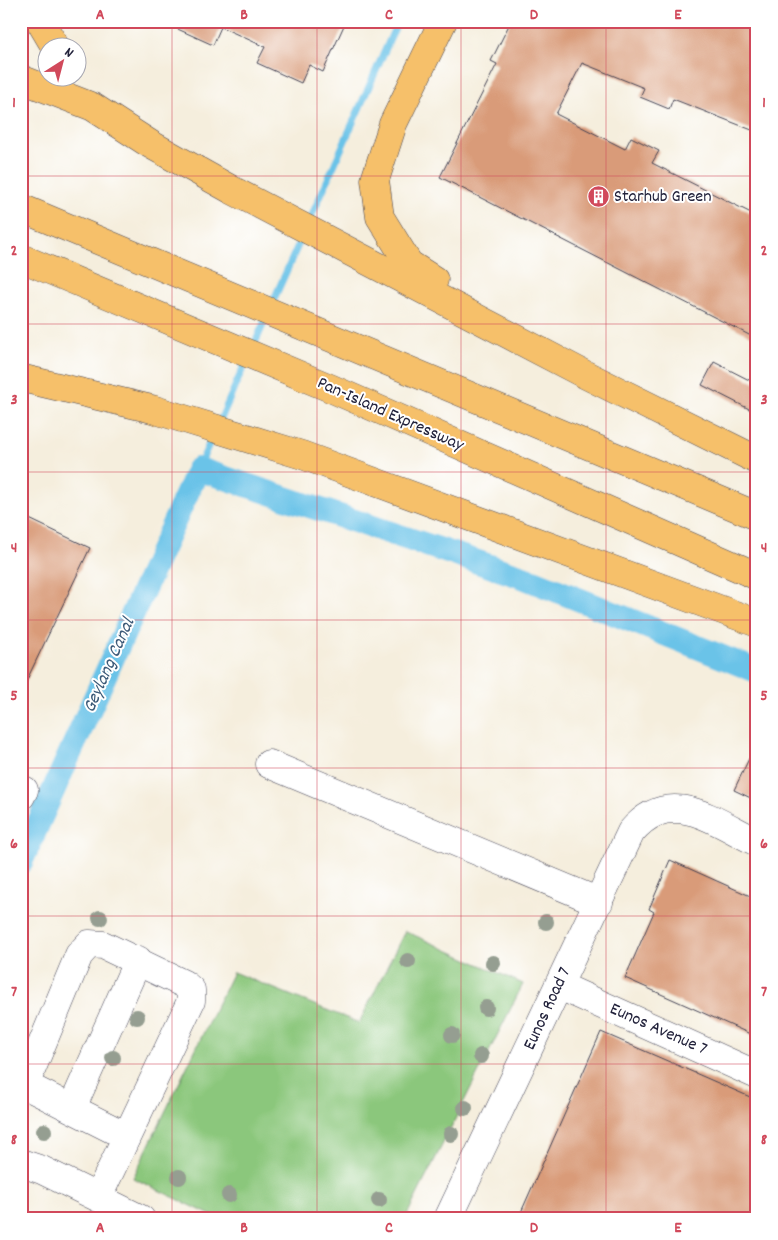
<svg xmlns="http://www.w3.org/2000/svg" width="778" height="1240" viewBox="0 0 778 1240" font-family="Dekko,sans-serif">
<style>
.green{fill:#8bc77c;stroke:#56745c}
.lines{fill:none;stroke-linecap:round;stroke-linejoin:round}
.stream{stroke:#6bc3e8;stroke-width:7}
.canal{stroke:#6bc3e8;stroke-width:24}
.building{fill:#d99b79}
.minor-casing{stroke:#424153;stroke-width:29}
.highway-casing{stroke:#424153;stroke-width:29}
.minor{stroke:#fff;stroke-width:28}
.highway{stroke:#f6c06b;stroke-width:28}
.tree{fill:#959e91}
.grid{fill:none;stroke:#d1495b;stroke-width:1;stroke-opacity:0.55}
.labels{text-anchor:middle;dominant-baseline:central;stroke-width:4;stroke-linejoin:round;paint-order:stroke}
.poi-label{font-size:18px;fill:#22223b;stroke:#fff;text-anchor:start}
.street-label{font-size:18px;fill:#22223b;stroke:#fff}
.water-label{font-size:19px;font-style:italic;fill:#3c5a78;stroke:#fff}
.neatline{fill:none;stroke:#d1495b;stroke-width:2}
.grid-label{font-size:16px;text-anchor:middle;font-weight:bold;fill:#d1495b}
</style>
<rect width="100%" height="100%" fill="#fff"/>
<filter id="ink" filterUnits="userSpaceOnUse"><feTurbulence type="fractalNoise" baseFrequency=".02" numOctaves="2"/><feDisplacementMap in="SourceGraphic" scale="10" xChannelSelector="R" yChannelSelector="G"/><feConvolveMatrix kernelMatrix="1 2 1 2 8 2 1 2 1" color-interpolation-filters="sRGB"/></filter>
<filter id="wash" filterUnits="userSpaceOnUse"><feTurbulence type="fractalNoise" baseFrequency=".0096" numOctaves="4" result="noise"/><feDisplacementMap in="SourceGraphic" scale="20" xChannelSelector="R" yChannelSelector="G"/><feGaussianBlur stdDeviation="1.12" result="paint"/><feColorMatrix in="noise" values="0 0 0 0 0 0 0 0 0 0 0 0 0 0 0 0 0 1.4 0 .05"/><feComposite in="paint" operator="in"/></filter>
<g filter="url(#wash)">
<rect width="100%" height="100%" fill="#f5eedd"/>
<!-- green -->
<path class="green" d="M405,931L523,984L405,1219H219L133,1178L233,972L359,1023Z"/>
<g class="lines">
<!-- stream -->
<g class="stream">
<path d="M308,224L398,21"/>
<path d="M271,306L303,234"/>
<path d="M252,350L267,316"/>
<path d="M219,423L247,359"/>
<path d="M198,469L213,435"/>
</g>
<!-- canal -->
<path class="canal" d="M21,862L198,469L523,577L757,671"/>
</g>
<g id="blocks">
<!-- building -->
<g class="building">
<path d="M160,21H346L323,72L309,65L301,83L257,63L265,47L221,27L213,45Z"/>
<path d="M511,21H757V132L673,99L669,109L640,97L644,88L582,63L556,114L625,149L631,137L659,151L652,163L757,216V339L440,177L497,64L491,61Z"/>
<path d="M714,362L757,384V413L702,385Z"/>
<path d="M21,515L90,548L21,692Z"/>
<path d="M757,742V801L734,790Z"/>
<path d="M670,860L757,899V1037L625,978L654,912L649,909Z"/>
<path d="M601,1032L757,1100V1219H518Z"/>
</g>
</g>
</g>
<g filter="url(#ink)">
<use href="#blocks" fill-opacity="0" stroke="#424153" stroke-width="1"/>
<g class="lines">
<defs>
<g id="minor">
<path d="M269,764L599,902"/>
<path d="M21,789L24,790L21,796"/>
<path d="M560,986L757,1075"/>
<path d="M72,1108L138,960"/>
<path d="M21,1163L42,1170L141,1219"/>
<path d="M98,1197L191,1001V990L184,984L103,945L89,944L79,955L25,1085L112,1129L127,1134"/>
<path d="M448,1219L631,832C670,785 713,821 757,842"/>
</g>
<g id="highway">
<path d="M40,21L56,48"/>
<path d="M21,79L93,107L150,144L232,190L582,373L757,460"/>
<path d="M21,208L757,516"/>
<path d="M21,258L330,388L757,576"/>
<path d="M434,280L409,264L380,217L375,180L393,124L443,21"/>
<path d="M21,378L152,409L302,455L757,623"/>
</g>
</defs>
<!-- minor casing -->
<use href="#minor" class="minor-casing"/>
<!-- highway casing -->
<use href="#highway" class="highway-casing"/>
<!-- minor -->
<use href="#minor" class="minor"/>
<!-- highway -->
<use href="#highway" class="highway"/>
</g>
<!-- trees -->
<g class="tree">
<circle cx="100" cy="918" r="8"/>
<circle cx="546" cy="922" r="8"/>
<circle cx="408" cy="961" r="8"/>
<circle cx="493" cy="963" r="8"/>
<circle cx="486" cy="1008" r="8"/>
<circle cx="137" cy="1017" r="8"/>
<circle cx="452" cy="1035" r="8"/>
<circle cx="481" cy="1056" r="8"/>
<circle cx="113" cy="1058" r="8"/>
<circle cx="465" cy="1108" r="8"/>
<circle cx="44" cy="1131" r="8"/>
<circle cx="451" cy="1134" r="8"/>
<circle cx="179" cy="1177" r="8"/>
<circle cx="229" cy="1195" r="8"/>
<circle cx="379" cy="1200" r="8"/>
</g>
</g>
<!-- grid -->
<path class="grid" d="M172,21V1219M317,21V1219M461,21V1219M606,21V1219M21,176H757M21,324H757M21,472H757M21,620H757M21,768H757M21,916H757M21,1064H757"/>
<!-- icons -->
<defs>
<symbol id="building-disc" viewBox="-11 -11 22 22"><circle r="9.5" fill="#d1495b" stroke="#fff"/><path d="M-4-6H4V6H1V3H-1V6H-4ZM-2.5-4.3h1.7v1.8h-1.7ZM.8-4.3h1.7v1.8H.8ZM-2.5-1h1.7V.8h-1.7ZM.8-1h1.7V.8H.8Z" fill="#fff"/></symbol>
</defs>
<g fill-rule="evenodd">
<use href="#building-disc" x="586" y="184" width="25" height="25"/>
</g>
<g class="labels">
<!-- poi labels -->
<g class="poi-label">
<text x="614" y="197">Starhub Green</text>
</g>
<!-- street labels -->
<g class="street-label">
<text transform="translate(390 415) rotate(24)">Pan-Island Expressway</text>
<text transform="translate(548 1009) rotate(-65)">Eunos Road 7</text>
<text transform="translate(658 1030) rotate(24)">Eunos Avenue 7</text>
</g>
<!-- water labels -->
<g class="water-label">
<text transform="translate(110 666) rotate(-66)">Geylang Canal</text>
</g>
</g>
<!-- margin -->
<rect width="778" height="1240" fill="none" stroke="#fff" stroke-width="55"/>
<!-- north arrow -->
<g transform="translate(62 62) rotate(36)"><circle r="24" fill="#ffffff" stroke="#a7a7b1"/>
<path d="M0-4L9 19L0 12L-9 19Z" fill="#d1495b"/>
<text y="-8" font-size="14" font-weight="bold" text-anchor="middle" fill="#22223b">N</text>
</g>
<rect x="28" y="28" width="722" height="1184" class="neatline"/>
<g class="grid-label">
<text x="100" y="19">A</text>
<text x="244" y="19">B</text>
<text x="389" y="19">C</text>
<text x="534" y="19">D</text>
<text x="678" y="19">E</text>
<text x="14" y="107">1</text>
<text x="764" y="107">1</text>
<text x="14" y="255">2</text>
<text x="764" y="255">2</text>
<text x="14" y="404">3</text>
<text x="764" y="404">3</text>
<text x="14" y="552">4</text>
<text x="764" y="552">4</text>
<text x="14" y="700">5</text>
<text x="764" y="700">5</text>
<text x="14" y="848">6</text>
<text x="764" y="848">6</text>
<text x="14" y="996">7</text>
<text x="764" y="996">7</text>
<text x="14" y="1144">8</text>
<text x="764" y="1144">8</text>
<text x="100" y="1232">A</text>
<text x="244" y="1232">B</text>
<text x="389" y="1232">C</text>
<text x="534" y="1232">D</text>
<text x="678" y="1232">E</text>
</g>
</svg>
